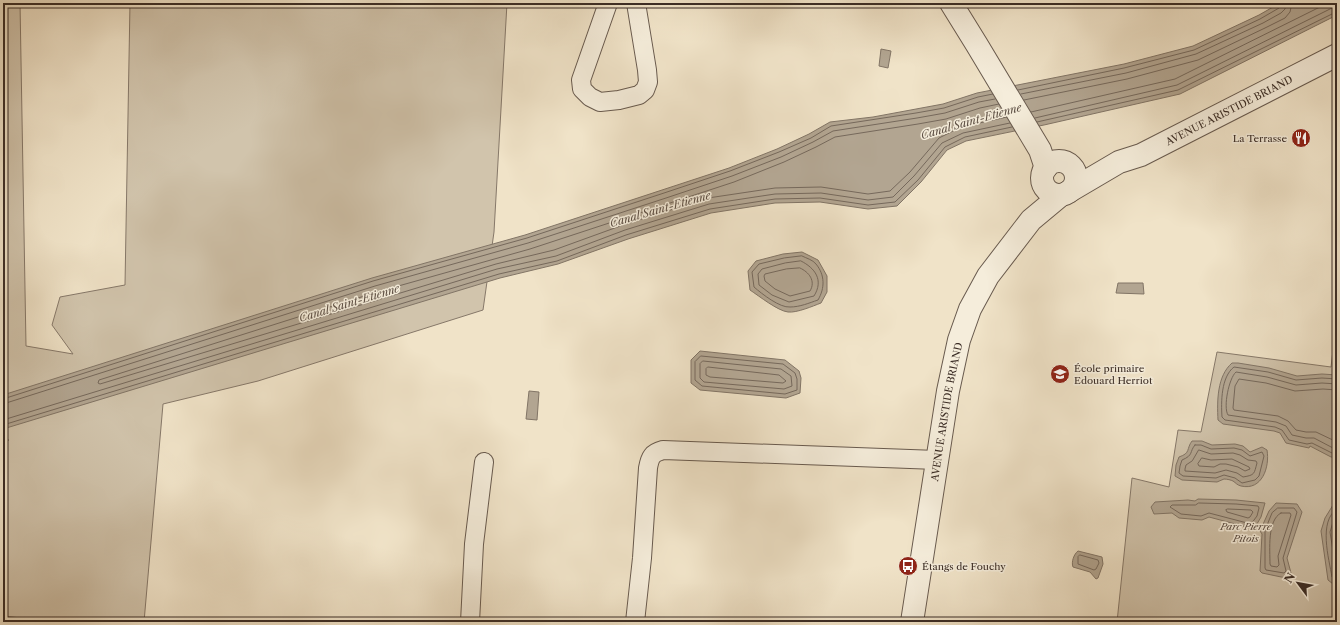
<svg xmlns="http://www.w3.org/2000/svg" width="1340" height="625" viewBox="0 0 1340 625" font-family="'Libre Caslon Text',serif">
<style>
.green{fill:#d1c4ac;stroke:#867869}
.water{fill:#b2a591;stroke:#827566}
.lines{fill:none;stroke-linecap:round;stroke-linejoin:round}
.shore{stroke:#76695c;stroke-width:1}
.minor-casing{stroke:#685a4e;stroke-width:20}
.tertiary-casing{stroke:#685a4e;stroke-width:24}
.minor{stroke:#f5eddb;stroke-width:18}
.tertiary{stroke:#f5eddb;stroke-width:22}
.labels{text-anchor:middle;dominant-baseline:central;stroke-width:3;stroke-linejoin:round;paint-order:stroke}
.street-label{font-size:10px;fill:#3b2d26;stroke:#f5eddb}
.poi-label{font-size:10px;fill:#3b2d26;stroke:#f5eddb;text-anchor:start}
.park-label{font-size:10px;font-style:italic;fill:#594b41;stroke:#f5eddb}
.water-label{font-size:11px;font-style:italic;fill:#5f5146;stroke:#f5eddb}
</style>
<rect width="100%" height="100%" fill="#f0e3c8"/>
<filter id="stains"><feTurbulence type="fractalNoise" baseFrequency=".005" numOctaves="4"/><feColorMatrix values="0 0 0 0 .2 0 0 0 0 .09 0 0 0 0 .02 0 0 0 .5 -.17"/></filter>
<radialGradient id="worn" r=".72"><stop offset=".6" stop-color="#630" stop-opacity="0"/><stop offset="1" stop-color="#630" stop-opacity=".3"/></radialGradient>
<!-- green -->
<g class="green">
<path d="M3,3H20L26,346L73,354L52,325L60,297L125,285L130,3H507L494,232L483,310L258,381L163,404L144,622H57L3,616V442L9,440L3,441Z"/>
<path d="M1337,317V622H1117L1132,478L1169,487L1178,430L1201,432L1217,352L1331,367Z"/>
</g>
<!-- water -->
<g class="water">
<path d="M1280,3H1337V15L1180,94L1044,125L966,141L947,150L921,182L897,206L868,209L820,202L775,203L711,213L628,239L558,264L500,278L3,429V395L372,278L525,235L729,168L777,149L809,134L830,122L873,117L943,104L977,93L1124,64L1193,46L1259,15Z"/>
<path d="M881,49L891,51L888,68L879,66Z"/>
<path d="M802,252L818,260L827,276V292L821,303C813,306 797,313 788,312C778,311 759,296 750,290L748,271L756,261L783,254Z"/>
<path d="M1118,283H1143L1144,294L1116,293Z"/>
<path d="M700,351L785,360L799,371L801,378L800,393L786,398L700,390L691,383V360Z"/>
<path d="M1232,363H1238L1269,368L1297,376L1322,374L1337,375V457H1331L1310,446L1309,448L1286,443L1280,433L1274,431L1223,424L1218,420C1217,401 1217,376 1232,363Z"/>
<path d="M529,391L539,392L537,420L526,419Z"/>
<path d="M1192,441H1202L1212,445L1235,444L1243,446L1250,452L1262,447L1267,450C1270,467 1262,491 1241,486C1237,485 1236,483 1233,481C1231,480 1227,479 1224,479L1217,482L1182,480L1175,476L1176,465L1179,457C1191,453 1186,449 1192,441Z"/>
<path d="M1198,499L1236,500L1265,503L1261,517L1254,529L1209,517L1202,520L1179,518L1172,513L1154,514L1151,507L1155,502L1188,500L1195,501Z"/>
<path d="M1276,503L1297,504L1302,512L1287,558L1291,573L1286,578L1262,573L1260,571L1262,534L1260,531L1269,511Z"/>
<path d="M1333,505H1337V585L1333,584L1328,580L1321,531L1325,518Z"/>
<path d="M1078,551L1102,557L1103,564L1098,578L1096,579L1090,572L1073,567C1071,562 1074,554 1078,551Z"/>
</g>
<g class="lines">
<!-- shore -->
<g class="shore">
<path d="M1018,90L1124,68L1194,50L1260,19L1279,8L1281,3"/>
<path d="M1021,94L1126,73L1196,54L1263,23L1281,13L1285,9L1286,3"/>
<path d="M1024,100L1127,79L1198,60L1265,28L1285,18L1290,12L1292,3"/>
<path d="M999,104L980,108L946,119L918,124L835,137L816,147L784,162L734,182L530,249L377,292L99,380L98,383L100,384L496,264L554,250L623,225L708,198L775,188L821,187L868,194L890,191L910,172L939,138L961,127L1007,117"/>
<path d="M1031,112L1175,79L1328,3"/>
<path d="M1035,118L1177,85L1332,8L1337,7"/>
<path d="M1037,122L1178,90L1334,13L1337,12"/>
<path d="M802,256C806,258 813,260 816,264C825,275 825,288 818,300C809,303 800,307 790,307C780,308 762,294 754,287L752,272L759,264L784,258Z"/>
<path d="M801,261C815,268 824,280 814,296L789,302L772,295L759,285L758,274L762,269L785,263Z"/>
<path d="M800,268C809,272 816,281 810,291L790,296L775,289L765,281L764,276L765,274L786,269Z"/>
<path d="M701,356L783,364L795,373L797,379V390L785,394L702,386L695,380V362Z"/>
<path d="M703,361L781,369L791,376L792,386L784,389L704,382L700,378V364Z"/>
<path d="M708,367L779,375L786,381L783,383L710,377L706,375V369Z"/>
<path d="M1337,379L1322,378L1296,380L1268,372L1234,367C1221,377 1221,402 1222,417L1225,420L1275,427L1282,430L1289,440L1307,444L1312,443L1332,453H1337"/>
<path d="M1337,384L1322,383L1296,385L1267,377L1236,372C1229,378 1223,407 1228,415L1276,422L1286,426L1292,435L1306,438H1314L1333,448H1337"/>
<path d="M1337,390L1323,389L1295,391L1266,383L1239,379L1235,386L1233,408L1234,410L1278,416L1288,421L1296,430L1306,432H1316L1337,442"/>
<path d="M3,399L373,281L527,238L664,193L730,171L779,152L811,138L831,126L916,113L944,108L978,97L993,94"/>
<path d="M3,404L375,286L528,243L666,198L732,176L781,157L813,142L833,131L917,118L945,113L979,102L995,99"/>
<path d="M3,420L497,269L556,256L625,230L709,204L775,194L821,193L868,200L893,197L914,176L942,143L963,133L1010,123"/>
<path d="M3,425L499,274L557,261L626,235L710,209L775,199L820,198L868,205L895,202L918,180L945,147L965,137L1012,127"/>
<path d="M1195,445H1201L1211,449L1234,448L1242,450L1250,456L1262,452L1264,456L1259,476L1255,480L1242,483L1235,478L1224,475L1216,478L1183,476L1179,473L1180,466L1182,460C1194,455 1189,452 1195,445Z"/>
<path d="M1199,450L1211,454L1233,453L1240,455L1248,460L1256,461L1257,463C1254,474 1255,475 1243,477L1237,473L1226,470L1215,473L1185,471V469L1186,465L1192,461Z"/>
<path d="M1202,458L1211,460L1232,459L1249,467L1250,469L1245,471L1238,467L1226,464H1220L1214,467L1199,466L1198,464Z"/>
<path d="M1199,503L1236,504L1258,506L1259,508L1257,516L1251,524L1209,513L1201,516L1181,514L1170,507L1172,505H1195Z"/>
<path d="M1278,508H1294L1297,512L1283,558L1286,571L1284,573L1266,570L1265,568V530L1272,513Z"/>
<path d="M1228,509L1251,510L1253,512L1250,517L1248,518L1227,512L1226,510Z"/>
<path d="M1337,509C1318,521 1329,559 1332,577L1337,581"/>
<path d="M1281,513H1290L1291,515L1278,556L1279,565L1277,567L1271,566L1270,564C1270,550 1267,520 1281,513Z"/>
<path d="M1337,516L1333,522L1330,532L1337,576"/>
<path d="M1080,555L1098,560L1099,563L1096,569L1094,570L1078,564V557Z"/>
</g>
<defs>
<g id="minor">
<path d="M608,3L581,80L582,89L590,97L600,102L619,100L639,95L645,90L648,82L647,70L636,3"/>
<path d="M470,622L474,544L484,462"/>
<path d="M635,622L642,558L648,468C650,457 652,453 663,450L937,460"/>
</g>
<g id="tertiary">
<path d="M951,3L977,45L1040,150L1046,168"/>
<circle cx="1059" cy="178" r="17"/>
<path id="s1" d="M1068,192L1119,162L1141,155L1337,55"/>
<path id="s2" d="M912,622L948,391L959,340L970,309L988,276L1031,220L1061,195"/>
</g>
</defs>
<!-- minor casing -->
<use href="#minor" class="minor-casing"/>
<!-- tertiary casing -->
<use href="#tertiary" class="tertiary-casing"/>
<!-- minor -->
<use href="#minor" class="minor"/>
<!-- tertiary -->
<use href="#tertiary" class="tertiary"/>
</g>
<!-- icons -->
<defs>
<symbol id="restaurant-disc" viewBox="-11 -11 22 22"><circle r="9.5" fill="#8f2418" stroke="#f5eddb"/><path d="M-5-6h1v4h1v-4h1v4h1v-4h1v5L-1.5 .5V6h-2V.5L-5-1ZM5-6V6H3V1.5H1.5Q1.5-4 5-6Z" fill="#fff"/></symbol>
<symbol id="school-disc" viewBox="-11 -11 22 22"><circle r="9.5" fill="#8f2418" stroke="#f5eddb"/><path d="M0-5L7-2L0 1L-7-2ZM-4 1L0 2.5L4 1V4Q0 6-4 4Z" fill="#fff"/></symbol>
<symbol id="bus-disc" viewBox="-11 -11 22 22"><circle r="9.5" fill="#8f2418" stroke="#f5eddb"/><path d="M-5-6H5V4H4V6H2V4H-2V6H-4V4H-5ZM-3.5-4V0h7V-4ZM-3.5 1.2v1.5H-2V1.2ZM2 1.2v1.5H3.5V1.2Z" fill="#fff"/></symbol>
</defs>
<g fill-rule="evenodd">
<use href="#restaurant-disc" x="1290" y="127" width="22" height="22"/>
<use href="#school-disc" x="1049" y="363" width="22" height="22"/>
<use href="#bus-disc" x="897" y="555" width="22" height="22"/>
</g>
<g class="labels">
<!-- street labels -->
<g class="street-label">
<text stroke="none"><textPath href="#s1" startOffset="181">AVENUE ARISTIDE BRIAND</textPath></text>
<text stroke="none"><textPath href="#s2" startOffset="213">AVENUE ARISTIDE BRIAND</textPath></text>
</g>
<!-- poi labels -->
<g class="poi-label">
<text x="1287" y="138" text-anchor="end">La Terrasse</text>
<text x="1074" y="368">École primaire<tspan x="1074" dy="12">Edouard Herriot</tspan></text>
<text x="922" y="566">Étangs de Fouchy</text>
</g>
<!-- park labels -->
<g class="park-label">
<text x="1246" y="526">Parc Pierre<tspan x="1246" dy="12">Pitois</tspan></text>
</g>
<!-- water labels -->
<g class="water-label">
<text transform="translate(971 121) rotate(-16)">Canal Saint-Etienne</text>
<text transform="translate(660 209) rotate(-16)">Canal Saint-Etienne</text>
<text transform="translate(349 303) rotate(-17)">Canal Saint-Etienne</text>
</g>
</g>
<!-- margin -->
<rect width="1340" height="625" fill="none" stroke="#f0e3c8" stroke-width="16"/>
<rect x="4" y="4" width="1332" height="617" fill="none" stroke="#3b2d26" stroke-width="2"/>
<rect x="8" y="8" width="1324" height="609" fill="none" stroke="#3b2d26"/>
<!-- north arrow -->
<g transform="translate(1298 583) rotate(302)" stroke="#f5eddb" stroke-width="3" paint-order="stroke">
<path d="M0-3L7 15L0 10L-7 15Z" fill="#3b2d26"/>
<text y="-6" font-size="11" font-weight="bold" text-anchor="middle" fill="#3b2d26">N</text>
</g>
<rect width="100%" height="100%" filter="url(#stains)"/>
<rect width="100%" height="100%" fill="url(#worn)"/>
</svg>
